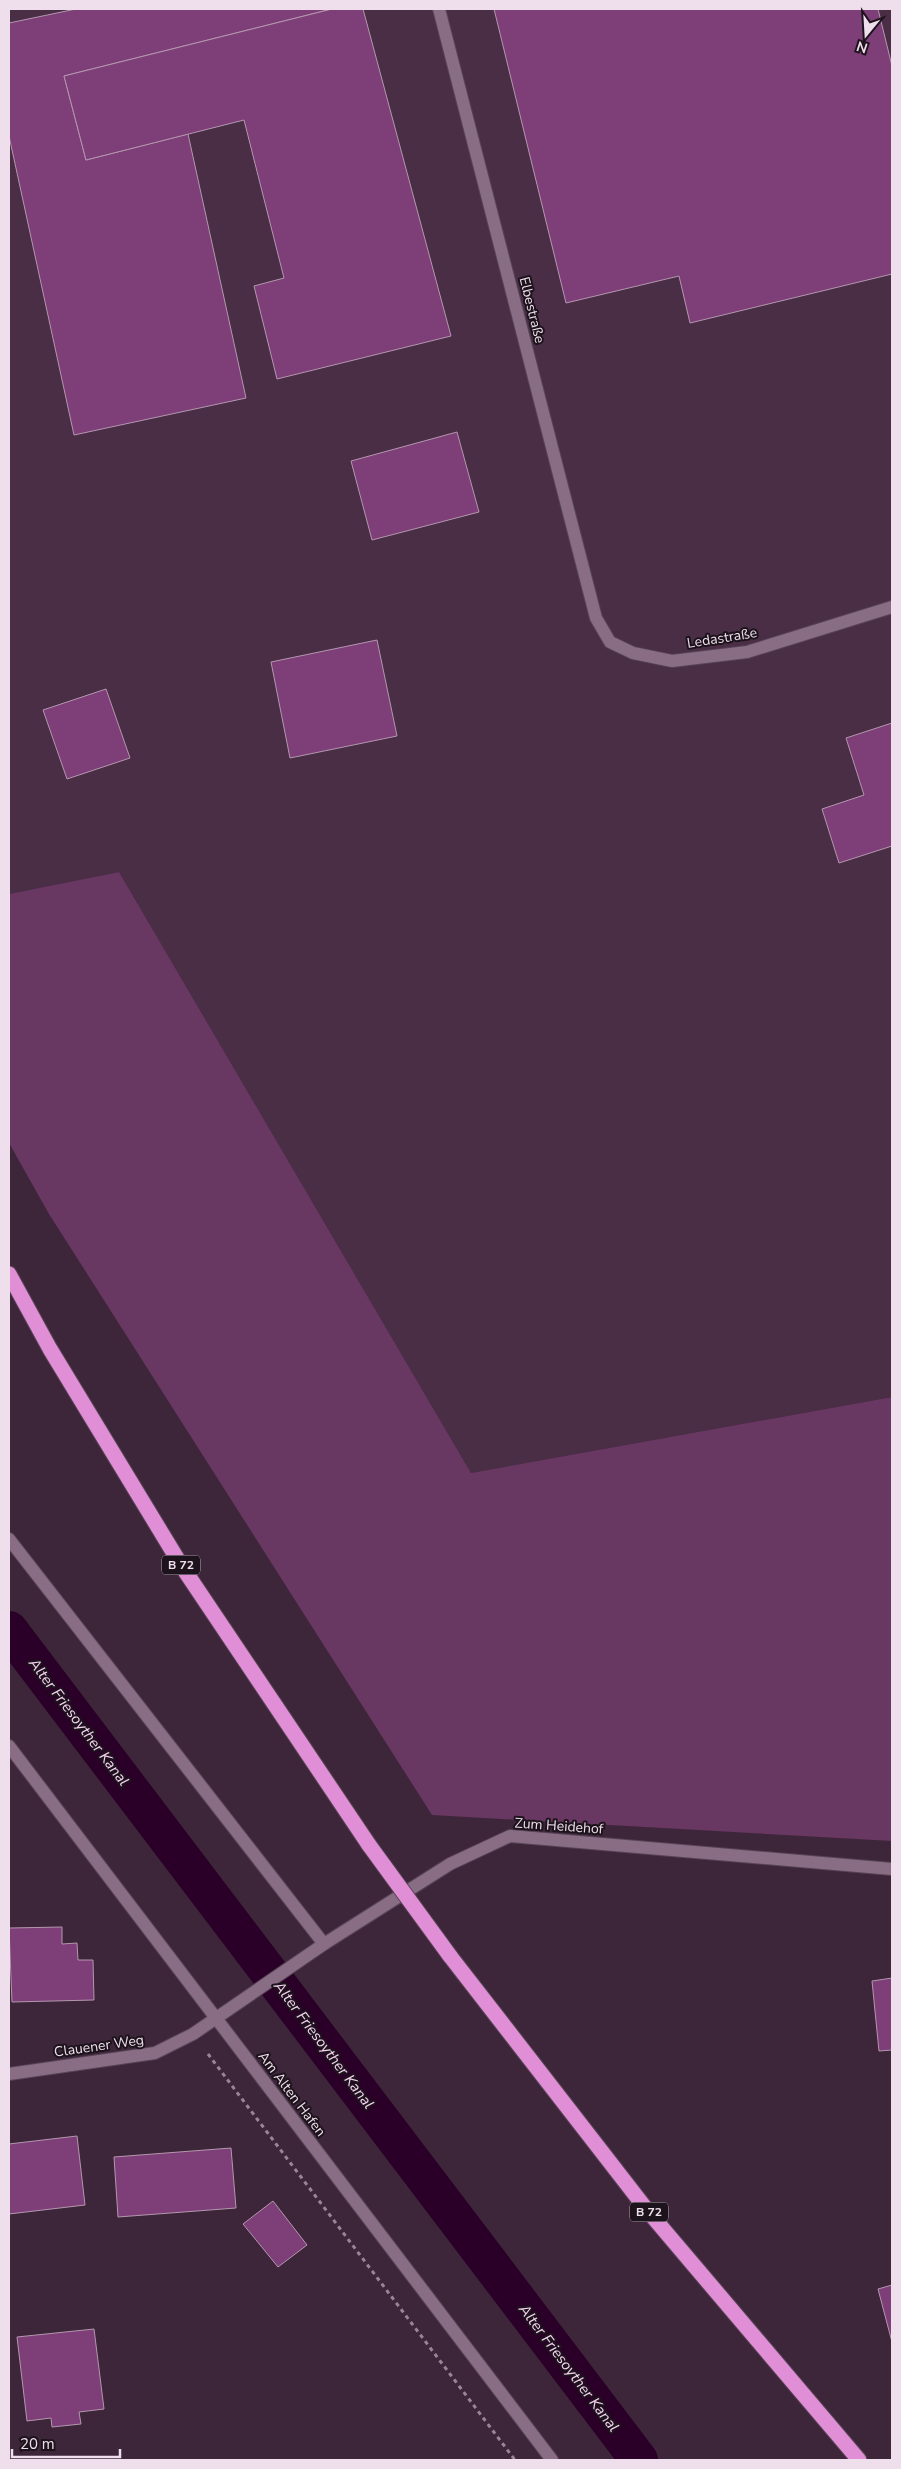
<svg xmlns="http://www.w3.org/2000/svg" width="901" height="2469" viewBox="0 0 901 2469" font-family="'Nunito Sans',sans-serif">
<style>
.built{fill:#492e46}
.green{fill:#683762}
.lines{fill:none;stroke-linecap:round;stroke-linejoin:round}
.canal{stroke:#2b0028;stroke-width:38}
.building{fill:#7e3e77;stroke:#b497af}
.lane-casing{stroke:#584456;stroke-width:14}
.street-casing{stroke:#584456;stroke-width:14}
.secondary-casing{stroke:#584456;stroke-width:14}
.highway-casing{stroke:#584456;stroke-width:17}
.path{stroke:#998596;stroke-width:3;stroke-dasharray:4 4;stroke-linecap:butt}
.lane{stroke:#886d84;stroke-width:12}
.street{stroke:#886d84;stroke-width:12}
.secondary{stroke:#886d84;stroke-width:12}
.highway{stroke:#e08ed6;stroke-width:15}
.highway-bridge-casing{stroke:#584456;stroke-width:17;stroke-linecap:butt}
.highway-bridge{stroke:#e08ed6;stroke-width:15}
.labels{text-anchor:middle;dominant-baseline:central;stroke-width:4;stroke-linejoin:round;paint-order:stroke}
.shield{fill:#1d131c;stroke:#b0a2ae;stroke-width:1}
.shield-label{font-size:12px;font-weight:bold;fill:#efdfec}
.street-label{font-size:14px;fill:#efdfec;stroke:#1d131c}
.water-label{font-size:15px;font-style:italic;fill:#f9d3f3;stroke:#1d131c}
</style>
<rect width="100%" height="100%" fill="#3d263a"/>
<!-- built -->
<path class="built" d="M9,9H892V1397L471,1473L119,872L9,894Z"/>
<!-- green -->
<path class="green" d="M119,872L471,1473L892,1397V1841L432,1815L49,1214L9,1143V894Z"/>
<g class="lines">
<!-- canal -->
<path class="canal" d="M9,1630L639,2460"/>
</g>
<!-- building -->
<g class="building">
<path d="M76,9H332L64,76L86,160L188,134L246,398L74,435L9,136V23Z"/>
<path d="M332,9H363L451,336L277,379L254,286L284,278L244,120L86,160L64,76Z"/>
<path d="M494,9H878L892,66V274L690,323L679,276L566,303Z"/>
<path d="M457,432L479,512L372,540L351,461Z"/>
<path d="M377,640L397,736L290,758L271,662Z"/>
<path d="M106,689L130,758L67,779L43,710Z"/>
<path d="M892,723V846L839,863L822,809L864,795L846,738Z"/>
<path d="M62,1927V1944L77,1943L78,1960H93L94,2000L12,2002L9,1928Z"/>
<path d="M892,1978V2050L879,2051L872,1981Z"/>
<path d="M77,2136L85,2205L9,2214V2144Z"/>
<path d="M231,2148L236,2208L118,2217L114,2157Z"/>
<path d="M273,2201L307,2245L278,2267L243,2224Z"/>
<path d="M892,2285V2342L878,2289Z"/>
<path d="M94,2329L104,2409L79,2412L81,2424L52,2427L51,2418L27,2421L17,2337Z"/>
</g>
<g class="lines">
<defs>
<path id="lane" d="M9,1539L324,1944"/>
<g id="street">
<path d="M439,9L596,618L610,642L633,653L672,661L747,652L892,607"/>
<path d="M9,2074L155,2053L193,2034L324,1944L450,1864L510,1836L892,1869"/>
</g>
<path id="secondary" d="M9,1746L552,2460"/>
<g id="highway">
<path d="M9,1274L50,1349L181,1565L369,1845"/>
<path d="M450,1956L647,2210L859,2460"/>
</g>
</defs>
<!-- lane casing -->
<use href="#lane" class="lane-casing"/>
<!-- street casing -->
<use href="#street" class="street-casing"/>
<!-- secondary casing -->
<use href="#secondary" class="secondary-casing"/>
<!-- highway casing -->
<use href="#highway" class="highway-casing"/>
<!-- path -->
<path class="path" d="M208,2054L515,2460"/>
<!-- lane -->
<use href="#lane" class="lane"/>
<!-- street -->
<use href="#street" class="street"/>
<!-- secondary -->
<use href="#secondary" class="secondary"/>
<!-- highway -->
<use href="#highway" class="highway"/>
<defs>
<path id="highway-bridge" d="M369,1845L450,1956"/>
</defs>
<!-- highway-bridge casing -->
<use href="#highway-bridge" class="highway-bridge-casing"/>
<!-- highway-bridge -->
<use href="#highway-bridge" class="highway-bridge"/>
</g>
<g class="labels">
<!-- shield labels -->
<g class="shield">
<rect x="162" y="1555.5" width="38" height="19" rx="4"/>
<rect x="630" y="2202.5" width="38" height="19" rx="4"/>
</g>
<g class="shield-label">
<text x="181" y="1565">B 72</text>
<text x="649" y="2212">B 72</text>
</g>
<!-- street labels -->
<g class="street-label">
<text transform="translate(532 310) rotate(76)">Elbestraße</text>
<text transform="translate(722 638) rotate(-9)">Ledastraße</text>
<text transform="translate(559 1826) rotate(4)">Zum Heidehof</text>
<text transform="translate(99 2046) rotate(-8)">Clauener Weg</text>
<text transform="translate(292 2094) rotate(53)">Am Alten Hafen</text>
</g>
<!-- water labels -->
<g class="water-label">
<text transform="translate(79 1722) rotate(53)">Alter Friesoyther Kanal</text>
<text transform="translate(324 2045) rotate(53)">Alter Friesoyther Kanal</text>
<text transform="translate(569 2368) rotate(53)">Alter Friesoyther Kanal</text>
</g>
</g>
<!-- border -->
<rect width="901" height="2469" fill="none" stroke="#efdfec" stroke-width="20"/>
<!-- north arrow -->
<g transform="translate(866 35) rotate(198)" stroke="#1d131c" stroke-width="4" paint-order="stroke">
<path d="M0-4L9 19L0 12L-9 19Z" fill="#efdfec"/>
<text y="-8" font-size="14" font-weight="bold" text-anchor="middle" fill="#efdfec">N</text>
</g>
<!-- scale -->
<path d="M12 2449v8h108v-8" fill="none" stroke="#efdfec" stroke-width="2.5"/>
<text x="20" y="2449" font-size="15" fill="#efdfec" stroke="#1d131c" stroke-width="4" paint-order="stroke">20 m</text>
</svg>
